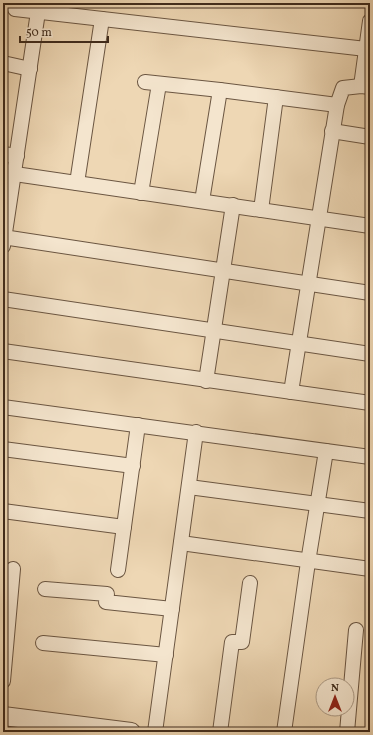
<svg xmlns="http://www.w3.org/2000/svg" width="373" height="735" viewBox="0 0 373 735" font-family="Vollkorn,serif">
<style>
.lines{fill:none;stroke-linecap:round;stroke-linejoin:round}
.minor-casing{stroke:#6b5642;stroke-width:16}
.tertiary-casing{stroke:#6b5642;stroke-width:20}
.minor{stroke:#f4e5ce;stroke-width:14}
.tertiary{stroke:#f4e5ce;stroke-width:18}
</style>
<rect width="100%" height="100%" fill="#eed7b4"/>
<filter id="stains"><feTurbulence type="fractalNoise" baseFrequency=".005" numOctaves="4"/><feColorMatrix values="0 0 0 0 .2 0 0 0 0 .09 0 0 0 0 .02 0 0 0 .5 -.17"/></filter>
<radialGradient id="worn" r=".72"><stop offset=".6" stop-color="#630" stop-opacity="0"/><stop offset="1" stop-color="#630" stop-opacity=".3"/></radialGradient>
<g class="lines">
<defs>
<g id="minor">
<path d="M16,3L15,9L366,49"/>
<path d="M3,63L30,69"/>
<path d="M145,82L220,90L337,105"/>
<path d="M361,86L370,21"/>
<path d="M332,131L370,137"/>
<path d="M3,154L17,156"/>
<path d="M15,174L370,226"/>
<path d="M77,183L102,19"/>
<path d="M141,193L159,84"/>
<path d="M202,201L220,90"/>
<path d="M261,210L276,97"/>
<path d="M3,237L370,293"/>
<path d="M3,246L38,12"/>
<path d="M3,299L370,354"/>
<path d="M3,351L370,403"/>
<path d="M206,381L233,205"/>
<path d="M291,392L337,105L343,88L361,86L370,87"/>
<path d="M3,407L370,457"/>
<path d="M3,449L133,466"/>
<path d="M189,487L370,511"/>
<path d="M3,511L124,527"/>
<path d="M181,543L370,569"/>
<path d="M118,570L138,425"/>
<path d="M45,589L107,594L106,602L172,609"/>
<path d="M43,643L166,655"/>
<path d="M3,681L13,569"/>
<path d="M155,732L196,432"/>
<path d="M220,732L232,642H242L250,583"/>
<path d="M284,732L308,562L326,451"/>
<path d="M347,732L356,630"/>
</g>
<path id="tertiary" d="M3,716L131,732"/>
</defs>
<!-- minor casing -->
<use href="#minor" class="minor-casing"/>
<!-- tertiary casing -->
<use href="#tertiary" class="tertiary-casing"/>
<!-- minor -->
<use href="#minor" class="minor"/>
<!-- tertiary -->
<use href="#tertiary" class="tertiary"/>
</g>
<!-- margin -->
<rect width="373" height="735" fill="none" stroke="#eed7b4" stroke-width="16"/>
<rect x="4" y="4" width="365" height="727" fill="none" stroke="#3f2b1c" stroke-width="2"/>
<rect x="8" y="8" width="357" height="719" fill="none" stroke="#3f2b1c"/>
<!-- north arrow -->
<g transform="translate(335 697)"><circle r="19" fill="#f4e5ce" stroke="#ac9b87"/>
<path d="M0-3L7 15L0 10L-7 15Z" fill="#8f2418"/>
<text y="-6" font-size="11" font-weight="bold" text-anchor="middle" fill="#3f2b1c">N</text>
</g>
<!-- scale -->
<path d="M20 36v6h88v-6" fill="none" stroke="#3f2b1c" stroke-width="2"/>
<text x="26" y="36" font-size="12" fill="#3f2b1c" stroke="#f4e5ce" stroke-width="3" paint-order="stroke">50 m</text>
<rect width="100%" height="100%" filter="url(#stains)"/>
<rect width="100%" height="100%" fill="url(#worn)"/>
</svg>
